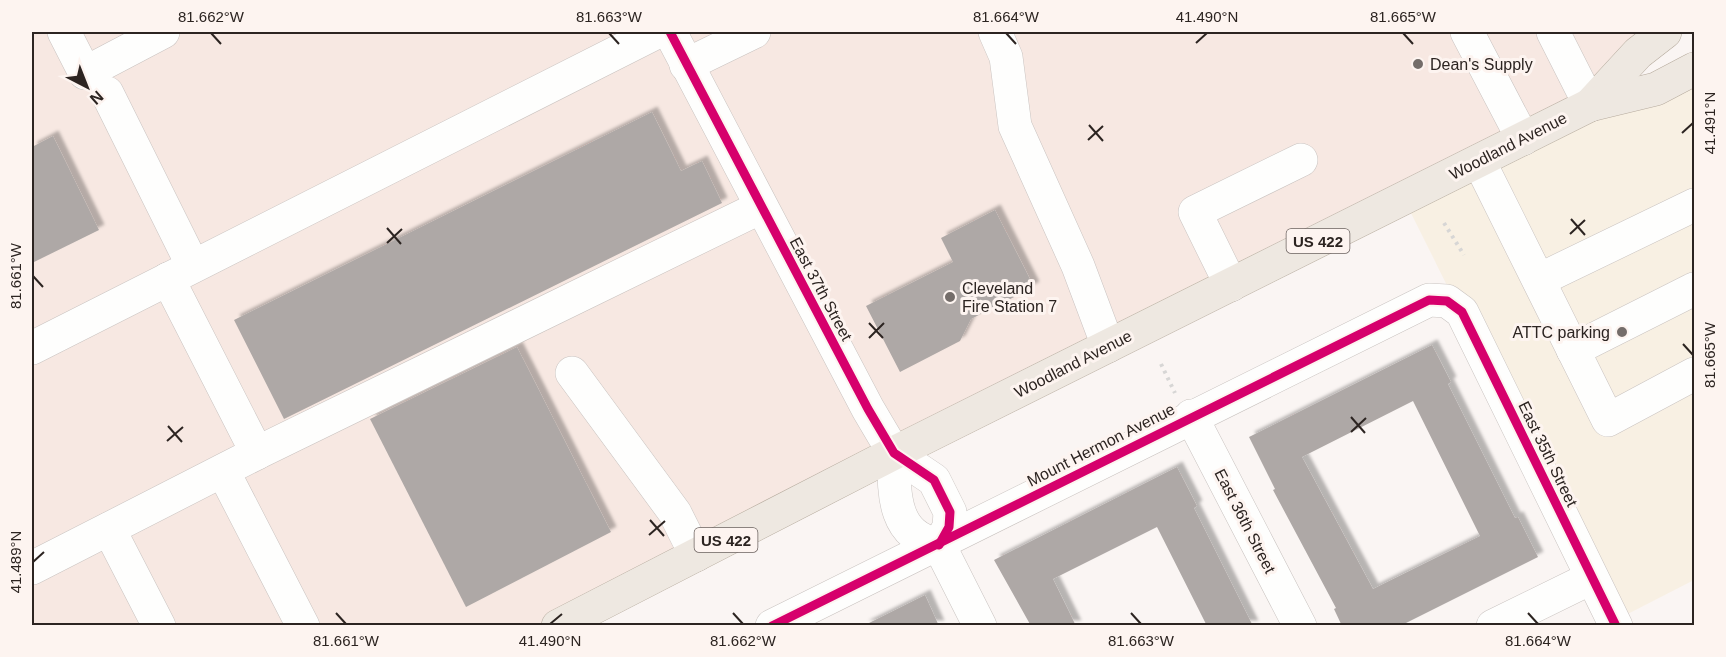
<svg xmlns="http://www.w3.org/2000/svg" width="1726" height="657" viewBox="0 0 1726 657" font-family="Helvetica,sans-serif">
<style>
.built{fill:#f7e8e2}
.education{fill:#f8f0e3}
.building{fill:#aea8a6;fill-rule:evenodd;filter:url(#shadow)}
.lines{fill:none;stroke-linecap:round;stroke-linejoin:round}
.minor-casing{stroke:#c9c3c0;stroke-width:34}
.major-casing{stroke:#b6ab9e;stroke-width:34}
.path{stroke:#d7d6d5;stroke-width:4;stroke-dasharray:3 4.5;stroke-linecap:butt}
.minor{stroke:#fefefd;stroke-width:33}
.major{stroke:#eee8e1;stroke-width:33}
.cycleway-casing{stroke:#fdf4f0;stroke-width:13}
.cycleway{stroke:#d6006c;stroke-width:9}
.ticks{fill:none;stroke:#2c2421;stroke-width:2}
.poi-dot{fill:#746d6a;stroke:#fdf4f0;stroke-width:2}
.labels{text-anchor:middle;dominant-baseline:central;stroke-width:6;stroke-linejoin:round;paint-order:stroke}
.shield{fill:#fdf4f0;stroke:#6b625f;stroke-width:1.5}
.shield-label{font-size:15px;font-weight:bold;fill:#2c2421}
.poi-label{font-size:16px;fill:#2c2421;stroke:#fdf4f0;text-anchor:start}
.street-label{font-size:16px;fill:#2c2421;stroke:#fdf4f0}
.neatline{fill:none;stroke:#2c2421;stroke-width:2}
.ticks-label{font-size:15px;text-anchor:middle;fill:#2c2421}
</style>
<defs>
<filter id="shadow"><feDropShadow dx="5.5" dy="-5.5" stdDeviation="1.5" flood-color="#0004"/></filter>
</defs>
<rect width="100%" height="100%" fill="#faf5f3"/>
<!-- built -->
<path class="built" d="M32,32H1665L1590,105L558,626L32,625Z"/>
<!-- education -->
<path class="education" d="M1694,69V580L1614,621L1404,199Z"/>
<!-- building -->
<g class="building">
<path d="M652,112L681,171L702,161L722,203L284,419L234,320Z"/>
<path d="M53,136L99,230L32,263V147Z"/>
<path d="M995,210L1034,287L971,319L960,341L900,372L866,306L953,262L941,238Z"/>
<path d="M1432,345L1451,382L1448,384L1515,518L1518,517L1538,557L1400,626H1342L1334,609L1336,608L1273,490L1275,489L1249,437ZM1413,401L1480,536L1373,589L1302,457Z"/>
<path d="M517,347L611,532L466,607L370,419Z"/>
<path d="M1177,467L1197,506L1194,508L1253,626H1207L1157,527L1053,579L1076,626H1031L994,560Z"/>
<path d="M925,595L939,626H863Z"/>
</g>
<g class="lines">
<defs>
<g id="minor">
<path d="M64,32L85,73L163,32"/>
<path d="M670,32L868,409L894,453L934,480L950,512L949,527L939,545"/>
<path d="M995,32L1006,57L1015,126L1078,266L1108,346"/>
<path d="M1467,32L1523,139"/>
<path d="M1553,32L1590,105"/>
<path d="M686,65L754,32"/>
<path d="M107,93L193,266"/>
<path d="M1479,161L1608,420L1694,374"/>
<path d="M1539,280L1694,205"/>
<path d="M1231,285L1195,212L1301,160"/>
<path d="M32,348L657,32"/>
<path d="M1573,350L1694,289"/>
<path d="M572,373L675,513L696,555"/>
<path d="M1191,416L1300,626"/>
<path d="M257,453L761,207"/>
<path d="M894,453C894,493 892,536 939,545"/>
<path d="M223,471L303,626"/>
<path d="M109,529L159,626"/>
<path d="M939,545L980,626"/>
<path d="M32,568L257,453L168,279"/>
<path d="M772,626C992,519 1209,407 1429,300L1447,301L1462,312L1616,626"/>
<path d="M1493,626L1591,578"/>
</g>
<g id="major">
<path d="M1590,105L1638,53L1665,32"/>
<path d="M558,626L894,453L1590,105L1656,89L1694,69"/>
</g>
</defs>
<!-- minor casing -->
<use href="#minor" class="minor-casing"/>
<!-- major casing -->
<use href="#major" class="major-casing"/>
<!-- path -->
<g class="path">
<path d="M1444,223L1464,255"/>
<path d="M1161,364L1175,393"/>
</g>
<!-- minor -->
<use href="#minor" class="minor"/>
<!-- major -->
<use href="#major" class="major"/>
<defs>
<g id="cycleway">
<path d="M670,32L868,409L894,453L934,480L950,512L949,527L939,545"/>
<path d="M772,626C992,519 1209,407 1429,300L1447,301L1462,312L1616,626"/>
</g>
</defs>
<!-- cycleway casing -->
<use href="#cycleway" class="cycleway-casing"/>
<!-- cycleway -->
<use href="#cycleway" class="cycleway"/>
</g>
<!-- ticks -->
<path class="ticks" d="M211,33L221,44M609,33L619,44M1006,33L1016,44M1403,33L1413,44M1196,43L1207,33M1089,125L1103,141M1682,133L1693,123M1088,140L1103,126M1571,219L1585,235M387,228L401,244M1570,234L1585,220M387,243L402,229M33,276L43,287M869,323L883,338M869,338L884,323M1683,344L1693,355M1351,417L1365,433M168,426L182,442M1351,432L1366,418M167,441L183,427M650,520L664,536M649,535L665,521M33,562L44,552M336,613L346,624M733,613L743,624M1131,613L1141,624M1528,613L1538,624M550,624L562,614"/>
<!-- markers -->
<g class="poi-dot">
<circle cx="1418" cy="64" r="6"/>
<circle cx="950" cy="297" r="6"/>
<circle cx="1622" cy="332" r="6"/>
</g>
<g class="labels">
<!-- shield labels -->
<g class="shield">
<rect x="1286.5" y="229" width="63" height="24" rx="4.5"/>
<rect x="694.5" y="528" width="63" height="24" rx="4.5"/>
</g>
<g class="shield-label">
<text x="1318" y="241">US 422</text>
<text x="726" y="540">US 422</text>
</g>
<!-- poi labels -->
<g class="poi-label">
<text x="1430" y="64">Dean's Supply</text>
<text x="962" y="288">Cleveland<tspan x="962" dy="18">Fire Station 7</tspan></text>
<text x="1610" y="332" text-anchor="end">ATTC parking</text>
</g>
<!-- street labels -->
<g class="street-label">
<text transform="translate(1508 146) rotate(-27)">Woodland Avenue</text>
<text transform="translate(821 289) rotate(62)">East 37th Street</text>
<text transform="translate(1073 364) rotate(-27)">Woodland Avenue</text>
<text transform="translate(1101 445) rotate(-27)">Mount Hermon Avenue</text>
<text transform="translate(1548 454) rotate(64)">East 35th Street</text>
<text transform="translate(1245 521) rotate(63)">East 36th Street</text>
</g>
</g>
<!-- border -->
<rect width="1726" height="657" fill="none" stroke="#fdf4f0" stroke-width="66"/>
<!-- north arrow -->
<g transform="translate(87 87) rotate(138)" stroke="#fdf4f0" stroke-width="4.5" paint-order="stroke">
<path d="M0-4.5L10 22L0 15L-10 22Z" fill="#2c2421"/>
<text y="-9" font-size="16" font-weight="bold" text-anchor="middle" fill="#2c2421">N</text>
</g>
<rect x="33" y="33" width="1660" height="591" class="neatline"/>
<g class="ticks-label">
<text x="211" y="22">81.662°W</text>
<text x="609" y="22">81.663°W</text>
<text x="1006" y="22">81.664°W</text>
<text x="1207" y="22">41.490°N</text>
<text x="1403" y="22">81.665°W</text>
<text transform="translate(1710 123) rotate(-90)" y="5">41.491°N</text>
<text transform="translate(16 276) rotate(-90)" y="5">81.661°W</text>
<text transform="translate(1710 355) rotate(-90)" y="5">81.665°W</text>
<text transform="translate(16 562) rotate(-90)" y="5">41.489°N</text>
<text x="346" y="646">81.661°W</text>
<text x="550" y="646">41.490°N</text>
<text x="743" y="646">81.662°W</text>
<text x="1141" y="646">81.663°W</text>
<text x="1538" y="646">81.664°W</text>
</g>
</svg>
